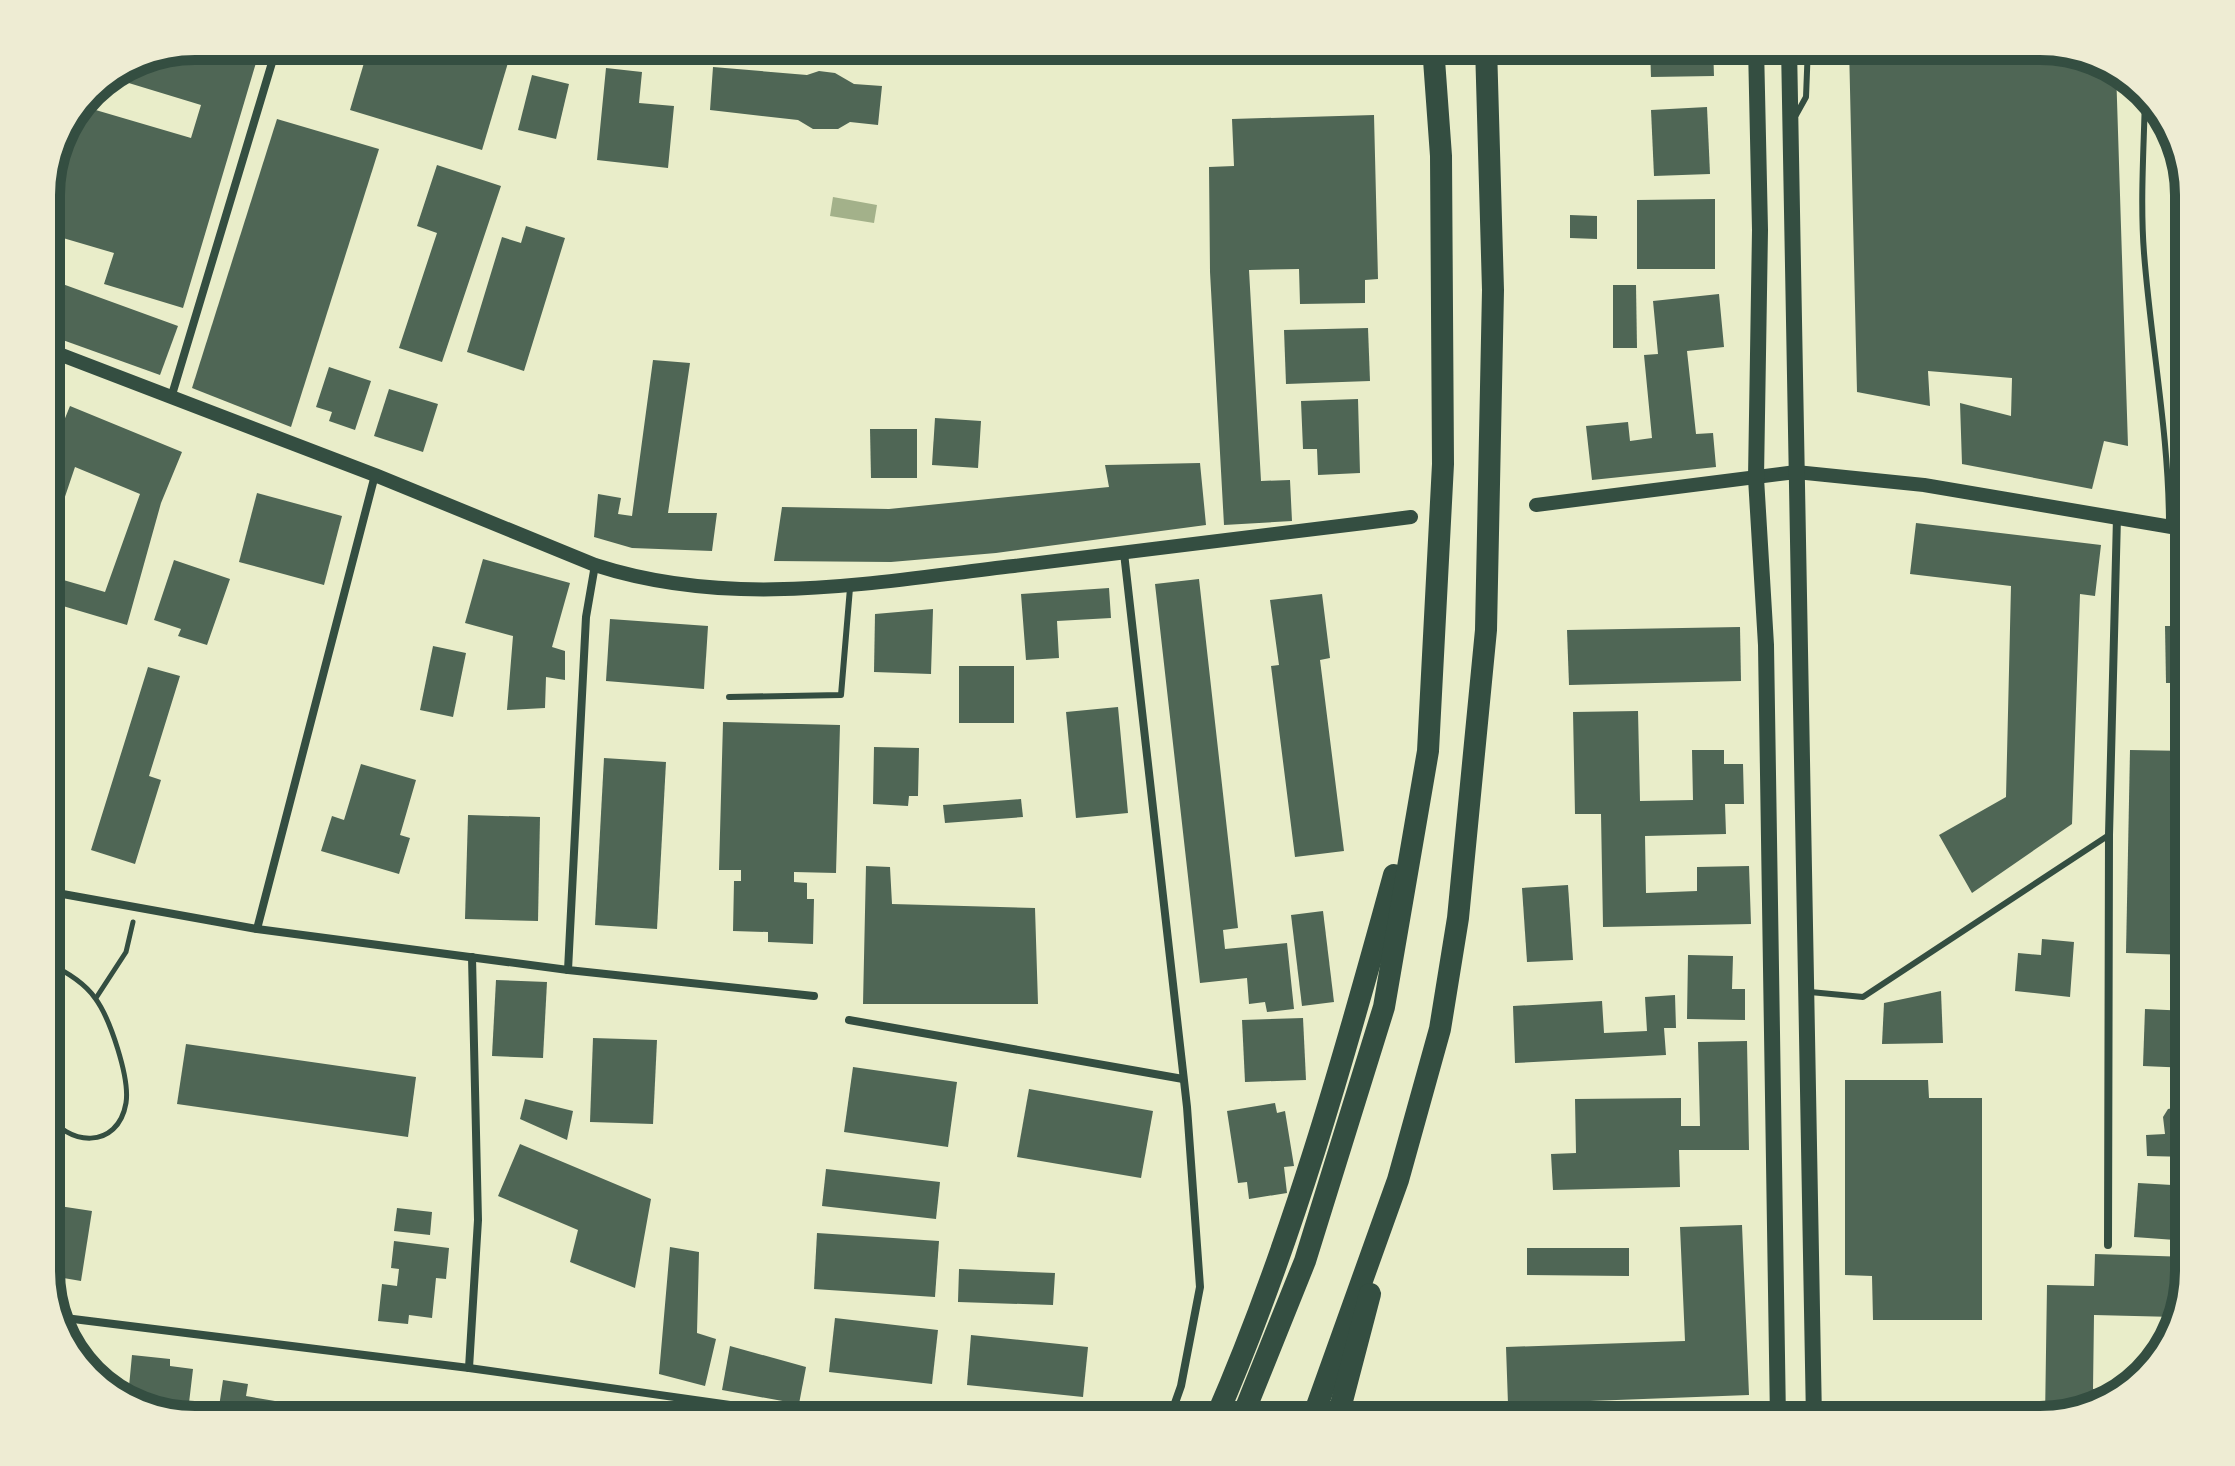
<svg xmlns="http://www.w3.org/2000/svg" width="2235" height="1466" viewBox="0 0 2235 1466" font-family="'Open Sans',sans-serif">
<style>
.water{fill:#a3b18a}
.building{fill:#4f6655}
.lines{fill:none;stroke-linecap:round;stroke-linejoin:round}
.path{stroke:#344e41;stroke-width:5}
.service{stroke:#344e41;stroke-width:6}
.minor{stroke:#344e41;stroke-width:8}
.tertiary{stroke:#344e41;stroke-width:14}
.secondary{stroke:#344e41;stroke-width:16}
.motorway{stroke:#344e41;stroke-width:22}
.rim{fill:none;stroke:#344e41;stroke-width:10}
</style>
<rect width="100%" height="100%" fill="#e9edc9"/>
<!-- water -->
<path class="water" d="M833,197L877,205L874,223L830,216Z"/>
<!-- building -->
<g class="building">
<path d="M195,46H261L183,308L104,284L114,253L46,233V225L82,106L191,138L201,105L109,77L138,57Z"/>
<path d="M369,46H513L482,150L350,110Z"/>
<path d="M1650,46H1713L1714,76L1651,77Z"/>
<path d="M1849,46H2040L2116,69L2128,446L2104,441L2092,489L1962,464L1960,403L2011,416L2012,378L1928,371L1930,406L1857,392Z"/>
<path d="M713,67L807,75L819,71L835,73L854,84L882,86L878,125L850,122L838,129H813L798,120L710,110Z"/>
<path d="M606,68L642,72L639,103L674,106L668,168L597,160Z"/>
<path d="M532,75L569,84L556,139L518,130Z"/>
<path d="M1707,107L1710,174L1654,176L1651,110Z"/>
<path d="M1374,115L1378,279L1365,280V303L1300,304L1299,269L1249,270L1261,481L1290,480L1292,521L1224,525L1210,272L1209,167L1234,166L1232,119Z"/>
<path d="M277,119L379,149L291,427L192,388Z"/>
<path d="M2172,135H2173L2186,183L2175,184Z"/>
<path d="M437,165L501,186L442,362L399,348L437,233L417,226Z"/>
<path d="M1715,199V269H1637V200Z"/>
<path d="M1570,215L1597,216V239L1570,238Z"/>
<path d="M526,226L565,238L524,371L467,352L502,237L521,243Z"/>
<path d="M46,278L178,326L160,375L46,334Z"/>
<path d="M1613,285H1636L1637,348H1613Z"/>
<path d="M1719,294L1724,347L1687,351L1696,434L1713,433L1716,467L1592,480L1586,426L1628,422L1630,441L1652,438L1644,355L1658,354L1653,301Z"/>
<path d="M1368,328L1370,381L1286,384L1284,330Z"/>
<path d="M653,360L690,363L668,513H717L712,551L632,548L594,537L598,494L621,498L618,514L632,516Z"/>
<path d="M329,367L371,381L355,430L329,421L332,412L316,407Z"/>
<path d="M389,389L438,404L423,452L374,436Z"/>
<path d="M1358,399L1360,473L1318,475L1317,449H1303L1301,401Z"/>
<path d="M70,406L182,452L161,503L127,625L46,601V575L105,592L140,494L75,467L46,553V465Z"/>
<path d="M935,418L981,421L978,468L932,465Z"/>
<path d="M870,429H917V478H871Z"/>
<path d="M1200,463L1206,525L996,553L891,562L774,561L782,507L889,509L1109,487L1105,465Z"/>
<path d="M257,493L342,516L324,585L239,562Z"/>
<path d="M1916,523L2101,545L2095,596L2080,594L2072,824L1972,893L1939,835L2006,797L2011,586L1910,574Z"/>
<path d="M483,559L570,583L552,647L565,651V680L546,677L545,708L507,710L513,636L465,623Z"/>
<path d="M174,560L230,579L207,645L178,636L181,629L154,620Z"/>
<path d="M1199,579L1238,928L1223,930L1225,949L1287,943L1294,1009L1267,1012L1265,1002L1249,1004L1247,978L1200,983L1155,584Z"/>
<path d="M1109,588L1111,618L1057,621L1059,658L1026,660L1021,594Z"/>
<path d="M1322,594L1330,658L1320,660L1344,851L1295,857L1271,666L1279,665L1270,600Z"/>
<path d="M933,609L931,674L874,672L875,614Z"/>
<path d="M610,619L708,626L704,689L606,681Z"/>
<path d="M2165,626H2189V683H2166Z"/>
<path d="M1740,627L1741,681L1569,685L1567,630Z"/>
<path d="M433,646L466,653L453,717L420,710Z"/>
<rect x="959" y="666" width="55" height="57"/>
<path d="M148,667L180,676L149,776L161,780L135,864L91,850Z"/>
<path d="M1118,707L1128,813L1076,818L1066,712Z"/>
<path d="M1638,711L1640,801L1693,800L1692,750H1724V764H1743L1744,804H1725L1726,834L1645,836L1646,893L1697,891V867L1749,866L1751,924L1603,927L1601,814H1575L1573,712Z"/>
<path d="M723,722L840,725L836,873L794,872V882L807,883V899H814L813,944L768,942V932L733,931L734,881H741V870H719Z"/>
<path d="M874,747L919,748L918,796H909L908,806L873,804Z"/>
<path d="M2130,750L2189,751V955L2126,953Z"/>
<path d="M604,758L666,762L657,929L595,925Z"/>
<path d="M361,764L416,780L400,835L410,838L399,874L321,851L332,816L344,820Z"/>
<path d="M1021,799L1023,817L945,823L943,805Z"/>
<path d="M468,815L540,817L538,921L465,919Z"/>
<path d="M866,866L890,867L892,904L1035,908L1038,1004H863Z"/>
<path d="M1568,885L1573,960L1527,962L1522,888Z"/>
<path d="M1323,911L1334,1002L1302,1006L1291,915Z"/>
<path d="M2042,939L2074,942L2070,997L2015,991L2018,953L2041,955Z"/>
<path d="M1688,955L1733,956L1732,989H1745V1020L1687,1019Z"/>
<path d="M496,980L547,982L543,1058L492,1056Z"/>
<path d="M1941,991L1943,1043L1882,1044L1884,1003Z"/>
<path d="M1675,995L1676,1028H1664L1666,1055L1515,1063L1513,1006L1602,1001L1604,1033L1647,1031L1645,997Z"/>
<path d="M2145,1009L2189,1011V1068L2143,1066Z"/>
<path d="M1303,1018L1306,1080L1245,1082L1242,1020Z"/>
<path d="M593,1038L657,1040L653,1124L590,1122Z"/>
<path d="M1747,1041L1749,1150H1679L1680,1187L1553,1190L1551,1154L1576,1153L1575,1099L1681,1098V1126H1700L1698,1042Z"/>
<path d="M186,1044L416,1077L408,1137L177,1104Z"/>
<path d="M853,1067L957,1082L948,1147L844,1132Z"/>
<path d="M1845,1080H1928L1929,1098H1982V1320H1873L1872,1276L1845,1275Z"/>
<path d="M1029,1089L1153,1111L1141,1178L1017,1157Z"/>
<path d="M525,1099L573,1111L567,1140L520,1119Z"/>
<path d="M1275,1103L1277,1113L1285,1111L1294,1166L1284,1167L1287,1193L1249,1199L1247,1182L1238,1183L1227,1111Z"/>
<path d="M2189,1105V1157L2147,1156L2146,1135L2165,1134L2163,1117L2168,1109Z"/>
<path d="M520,1144L651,1199L635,1288L570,1262L578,1230L498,1196Z"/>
<path d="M826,1169L940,1182L936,1219L822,1206Z"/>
<path d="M2138,1183L2189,1186V1241L2134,1237Z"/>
<path d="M46,1204L92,1211L81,1281L46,1275Z"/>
<path d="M397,1208L432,1212L430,1235L394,1231Z"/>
<path d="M1742,1225L1749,1395L1508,1404L1506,1347L1685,1341L1680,1227Z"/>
<path d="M817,1233L939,1241L935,1297L814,1289Z"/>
<path d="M394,1241L449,1248L446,1279L436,1278L432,1318L409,1315L408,1324L378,1321L382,1284L397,1286L399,1269L391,1268Z"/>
<path d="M670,1247L699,1252L697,1333L716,1339L705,1386L659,1374Z"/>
<path d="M1527,1248H1629V1276L1527,1275Z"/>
<path d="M2095,1254L2189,1257V1272L2175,1317L2094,1315L2093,1389H2126L2114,1400L2045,1419L2047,1285L2094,1286Z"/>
<path d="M959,1269L1055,1273L1053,1305L958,1302Z"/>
<path d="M835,1318L938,1330L932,1384L829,1372Z"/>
<path d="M971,1335L1088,1347L1083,1397L967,1385Z"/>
<path d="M730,1346L806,1367L799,1404L722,1390Z"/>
<path d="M132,1355L170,1359V1366L193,1369L189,1403L180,1402L178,1415L120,1398L128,1397Z"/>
<path d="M223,1380L248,1384L246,1396L275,1401L272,1420H217Z"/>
</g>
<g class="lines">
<!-- path -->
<g class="path">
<path d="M46,962C63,970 84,982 95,998C110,1018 130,1078 126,1103C118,1150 67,1147 46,1111"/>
<path d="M96,998L126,952L133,922"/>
</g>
<!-- service -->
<g class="service">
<path d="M2145,95C2144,147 2140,201 2144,253C2151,344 2169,434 2169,525"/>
<path d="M1796,115L1806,97L1808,46"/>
<path d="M729,697L841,695L850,588"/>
<path d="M1810,992L1863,997L2109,835"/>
</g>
<!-- minor -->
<g class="minor">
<path d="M171,398L277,46"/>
<path d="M1124,553L1187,1107L1200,1287L1181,1386L1169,1420"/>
<path d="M595,565L586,617L568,970L814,996"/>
<path d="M46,891L257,929L568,970"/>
<path d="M257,929L375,475"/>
<path d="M849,1020L1183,1079"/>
<path d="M2108,1245L2109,835L2117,517"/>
<path d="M57,1317L469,1368L836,1420"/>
<path d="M469,1368L478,1220L472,957"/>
</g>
<!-- tertiary -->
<g class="tertiary">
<path d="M46,349L375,475L595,565C734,610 873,582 1014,566C1147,550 1279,534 1411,517"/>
<path d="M1536,505L1796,472L1924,485L2189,530"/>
</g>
<!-- secondary -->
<g class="secondary">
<path d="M1756,46L1760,230L1756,478L1766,645L1778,1420"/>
<path d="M1789,46L1814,1420"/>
</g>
<!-- motorway -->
<g class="motorway">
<path d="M1215,1420C1291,1246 1344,1058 1394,875"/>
<path d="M1241,1420L1305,1261L1384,1007L1428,751L1443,464L1441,156L1433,46"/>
<path d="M1312,1420L1398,1180L1440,1029L1458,918L1486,630L1493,290L1486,46"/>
<path d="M1337,1420L1370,1294"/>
</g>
</g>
<!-- crop -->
<path d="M0 0H2235V1466H0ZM195 60H2040A135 135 0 0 1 2175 195V1271A135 135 0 0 1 2040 1406H195A135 135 0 0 1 60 1271V195A135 135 0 0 1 195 60Z" fill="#eeecd3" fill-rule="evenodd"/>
<path class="rim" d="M195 60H2040A135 135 0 0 1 2175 195V1271A135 135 0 0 1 2040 1406H195A135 135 0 0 1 60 1271V195A135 135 0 0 1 195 60Z"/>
</svg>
